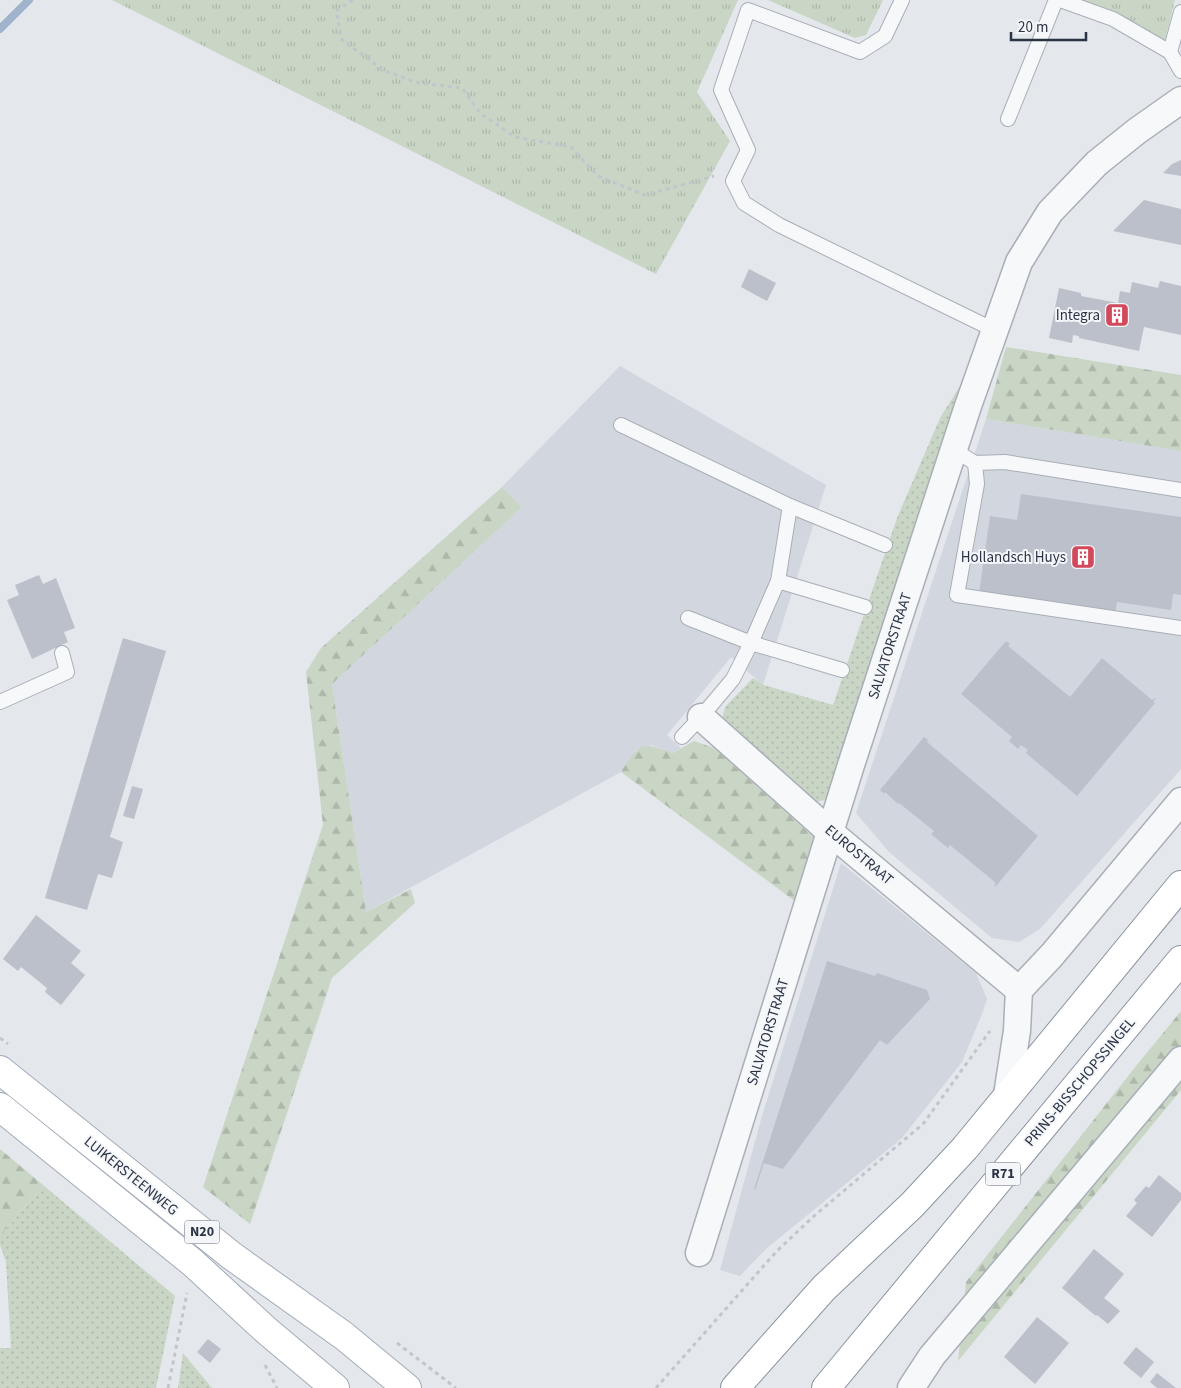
<svg xmlns="http://www.w3.org/2000/svg" width="1181" height="1388" viewBox="0 0 1181 1388" font-family="'Source Sans 3',sans-serif">
<style>
.built{fill:#d2d6de}
.grass{fill:url(#grass-dots)}
.forest{fill:url(#forest-firs)}
.park{fill:url(#park-tufts)}
.lines{fill:none;stroke-linecap:round;stroke-linejoin:round}
.stream{stroke:#9fb4cc;stroke-width:8}
.building{fill:#bbc0ca}
.lane-casing{stroke:#a9aeb7;stroke-width:16}
.street-casing{stroke:#a9aeb7;stroke-width:29}
.primary-casing{stroke:#a3abb8;stroke-width:30}
.highway-casing{stroke:#8b94a3;stroke-width:30}
.path{stroke:#c2c5cb;stroke-width:3;stroke-dasharray:4 4;stroke-linecap:butt}
.lane{stroke:#f7f8fa;stroke-width:14}
.street{stroke:#f7f8fa;stroke-width:26}
.primary{stroke:#fff;stroke-width:28}
.highway{stroke:#fff;stroke-width:28}
.labels{text-anchor:middle;dominant-baseline:central;stroke-width:4;stroke-linejoin:round;paint-order:stroke}
.shield{fill:#f4f6f9;stroke:#676e7b;stroke-width:1}
.shield-label{font-size:14px;font-weight:bold;fill:#2b3445}
.poi-label{font-size:15px;fill:#2b3445;stroke:#f4f6f9;text-anchor:end}
.street-label{font-size:15px;fill:#2b3445;stroke:#f4f6f9}
</style>
<defs>
<pattern id="grass-dots" width="8" height="8" patternUnits="userSpaceOnUse" patternTransform="scale(1.25)"><rect width="8" height="8" fill="#c9d6c5"/><path d="M2 2h.1M6 6h.1" fill="none" stroke="#adb8ab" stroke-width="1.8" stroke-linecap="round"/></pattern>
<pattern id="forest-firs" width="22" height="20" patternUnits="userSpaceOnUse" patternTransform="scale(1.25)"><rect width="22" height="20" fill="#c9d6c5"/><path d="M5 1l3.5 6h-7zM16 11l3.5 6h-7z" fill="#adb8ab"/></pattern>
<pattern id="park-tufts" width="24" height="20" patternUnits="userSpaceOnUse" patternTransform="scale(1.25)"><rect width="24" height="20" fill="#c9d6c5"/><path d="M3 7l-1-3M5 7V3M7 7l1-3M15 17l-1-3M17 17v-4M19 17l1-3" fill="none" stroke="#adb8ab"/></pattern>
</defs>
<rect width="100%" height="100%" fill="#e4e7ec"/>
<!-- built -->
<g class="built">
<path d="M620,366L826,485L763,685L731,657L667,735L681,748L673,753L651,745L636,750L621,772L366,912L332,684L522,507L502,487Z"/>
<path d="M986,419L1181,451V769L1040,929L1019,942L992,938L889,852L856,813Z"/>
<path d="M841,863L976,973L987,999L982,1014L962,1062L902,1138L767,1248L740,1276L720,1270L762,1116Z"/>
</g>
<!-- grass -->
<g class="grass">
<path d="M970,370L834,795L825,800L815,802L722,719L725,707L753,678L764,685L833,705L897,518L940,418Z"/>
<path d="M43,1185L175,1296L156,1388H0V1348H11L6,1262L0,1245V1236Z"/>
<path d="M183,1353L212,1388H178Z"/>
</g>
<!-- forest -->
<g class="forest">
<path d="M1006,347L1181,375V451L986,419Z"/>
<path d="M502,487L522,507L332,684L366,912L411,889L415,903L332,978L250,1224L203,1187L323,825L306,672L321,648Z"/>
<path d="M694,741L714,748L817,840L796,902L621,772C639,744 640,741 673,753Z"/>
<path d="M1181,1011V1090L958,1361L966,1282L1136,1066Z"/>
<path d="M0,1149L43,1185L0,1236Z"/>
</g>
<!-- park -->
<g class="park">
<path d="M112,0H738L697,92L730,141L656,274Z"/>
<path d="M768,0H883L866,35L855,38Z"/>
<path d="M1059,0H1175L1165,40Z"/>
</g>
<g class="lines">
<!-- stream -->
<path class="stream" d="M0,29L29,0"/>
</g>
<!-- building -->
<g class="building">
<path d="M1181,160V176L1163,173L1172,164Z"/>
<path d="M1144,200L1181,209V245L1113,231Z"/>
<path d="M749,269L776,283L767,301L741,287Z"/>
<path d="M1160,281L1181,286V335L1144,327L1139,351L1079,338V336L1073,335L1072,343L1049,338L1059,288L1081,293V296L1118,303L1120,291L1130,293L1132,282L1158,288Z"/>
<path d="M1021,494L1181,517V595L1173,594L1171,610L1117,602L1115,613L979,593L990,516L1017,520Z"/>
<path d="M39,575L43,584L56,578L75,628L64,632L68,642L32,659L7,600L19,595L15,585Z"/>
<path d="M123,638L166,651L110,837L123,842L112,878L98,874L87,910L45,898Z"/>
<path d="M1006,641L1010,644L1008,646L1070,697L1102,658L1152,700L1156,697L1153,702L1155,703L1077,796L1026,753L1028,750L1021,745L1018,749L1009,741L1012,737L961,694Z"/>
<path d="M924,737L928,740L927,742L1038,836L996,886L994,885L996,883L950,845L948,848L931,834L934,831L899,803L898,804L885,792L884,794L880,790Z"/>
<path d="M132,786L143,789L134,819L123,816Z"/>
<path d="M36,915L81,951L71,963L85,975L61,1005L45,992L47,988L21,967L18,971L3,959Z"/>
<path d="M827,961L875,976L877,973L927,990L930,999L887,1045L880,1040L783,1169L764,1163L755,1190L754,1189Z"/>
<path d="M1159,1175L1181,1193V1200L1152,1237L1126,1216L1137,1203L1134,1200L1146,1186L1149,1188Z"/>
<path d="M1094,1249L1124,1274L1104,1298L1120,1311L1108,1324L1097,1315L1096,1316L1062,1288Z"/>
<path d="M1037,1317L1069,1343L1035,1384L1004,1357Z"/>
<path d="M208,1339L221,1349L210,1363L197,1352Z"/>
<path d="M1136,1347L1154,1362L1141,1378L1123,1363Z"/>
<path d="M1157,1373L1176,1388H1157L1150,1382Z"/>
</g>
<g class="lines">
<defs>
<g id="lane">
<path d="M902,0L885,36L860,52L748,10L721,90L748,150L733,181L744,203L779,225L984,325"/>
<path d="M1060,0L1113,19L1170,52"/>
<path d="M1181,12L1170,52L1181,71"/>
<path d="M1008,119L1056,0"/>
<path d="M621,425L790,506L885,545"/>
<path d="M954,450L975,463L977,484L957,595L1181,628"/>
<path d="M975,463L1005,462L1181,490"/>
<path d="M778,581L865,607"/>
<path d="M688,618L751,643L842,670"/>
<path d="M0,702L67,672L62,653"/>
<path d="M682,737L701,717L733,679L751,643L778,581L790,506"/>
</g>
<g id="street">
<path d="M701,717L830,832L1019,990"/>
<path d="M1007,1095L1017,1031L1019,990L1052,955L1181,801"/>
<path d="M699,1253L851,765L968,406L1019,262L1050,212L1097,163L1137,131L1181,100"/>
<path d="M911,1388L932,1356L1181,1060"/>
</g>
<g id="primary">
<path d="M0,1070L232,1256L344,1336L407,1388"/>
<path d="M0,1107L193,1263L267,1331L335,1388"/>
</g>
<g id="highway">
<path d="M735,1388L824,1288L912,1205L965,1148L1181,885"/>
<path d="M826,1388L1181,960"/>
</g>
</defs>
<!-- lane casing -->
<use href="#lane" class="lane-casing"/>
<!-- street casing -->
<use href="#street" class="street-casing"/>
<!-- primary casing -->
<use href="#primary" class="primary-casing"/>
<!-- highway casing -->
<use href="#highway" class="highway-casing"/>
<!-- path -->
<g class="path">
<path d="M353,0L336,11L342,40L383,70L415,82L462,88L480,113L515,137L571,147L598,176L645,195L714,176"/>
<path d="M0,1038L8,1044"/>
<path d="M397,1343L456,1388"/>
<path d="M265,1365L277,1388"/>
<path d="M168,1388L187,1293"/>
<path d="M656,1388L776,1252L814,1216L923,1124L990,1031"/>
</g>
<!-- lane -->
<use href="#lane" class="lane"/>
<!-- street -->
<use href="#street" class="street"/>
<!-- primary -->
<use href="#primary" class="primary"/>
<!-- highway -->
<use href="#highway" class="highway"/>
</g>
<!-- icons -->
<defs>
<symbol id="building-square" viewBox="-11 -11 22 22"><rect x="-9" y="-9" width="18" height="18" rx="4" fill="#d1495b" stroke="#f4f6f9"/><path d="M-4-6H4V6H1V3H-1V6H-4ZM-2.5-4.3h1.7v1.8h-1.7ZM.8-4.3h1.7v1.8H.8ZM-2.5-1h1.7V.8h-1.7ZM.8-1h1.7V.8H.8Z" fill="#fff"/></symbol>
</defs>
<g fill-rule="evenodd">
<use href="#building-square" x="1103" y="301" width="28" height="28"/>
<use href="#building-square" x="1069" y="543" width="28" height="28"/>
</g>
<g class="labels">
<!-- shield labels -->
<g class="shield">
<rect x="985.5" y="1162.5" width="35" height="23" rx="4"/>
<rect x="184.5" y="1220.5" width="35" height="23" rx="4"/>
</g>
<g class="shield-label">
<text x="1003" y="1174">R71</text>
<text x="202" y="1232">N20</text>
</g>
<!-- poi labels -->
<g class="poi-label">
<text x="1100" y="315">Integra</text>
<text x="1066" y="557">Hollandsch Huys</text>
</g>
<!-- street labels -->
<g class="street-label">
<text transform="translate(890 646) rotate(-72)">SALVATORSTRAAT</text>
<text transform="translate(859 855) rotate(40)">EUROSTRAAT</text>
<text transform="translate(768 1032) rotate(-73)">SALVATORSTRAAT</text>
<text transform="translate(1080 1082) rotate(-50)">PRINS-BISSCHOPSSINGEL</text>
<text transform="translate(131 1176) rotate(39)">LUIKERSTEENWEG</text>
</g>
</g>
<!-- scale -->
<path d="M1011 32v8h75v-8" fill="none" stroke="#2b3445" stroke-width="2.5"/>
<text x="1018" y="32" font-size="15" fill="#2b3445" stroke="#f4f6f9" stroke-width="4" paint-order="stroke">20 m</text>
</svg>
